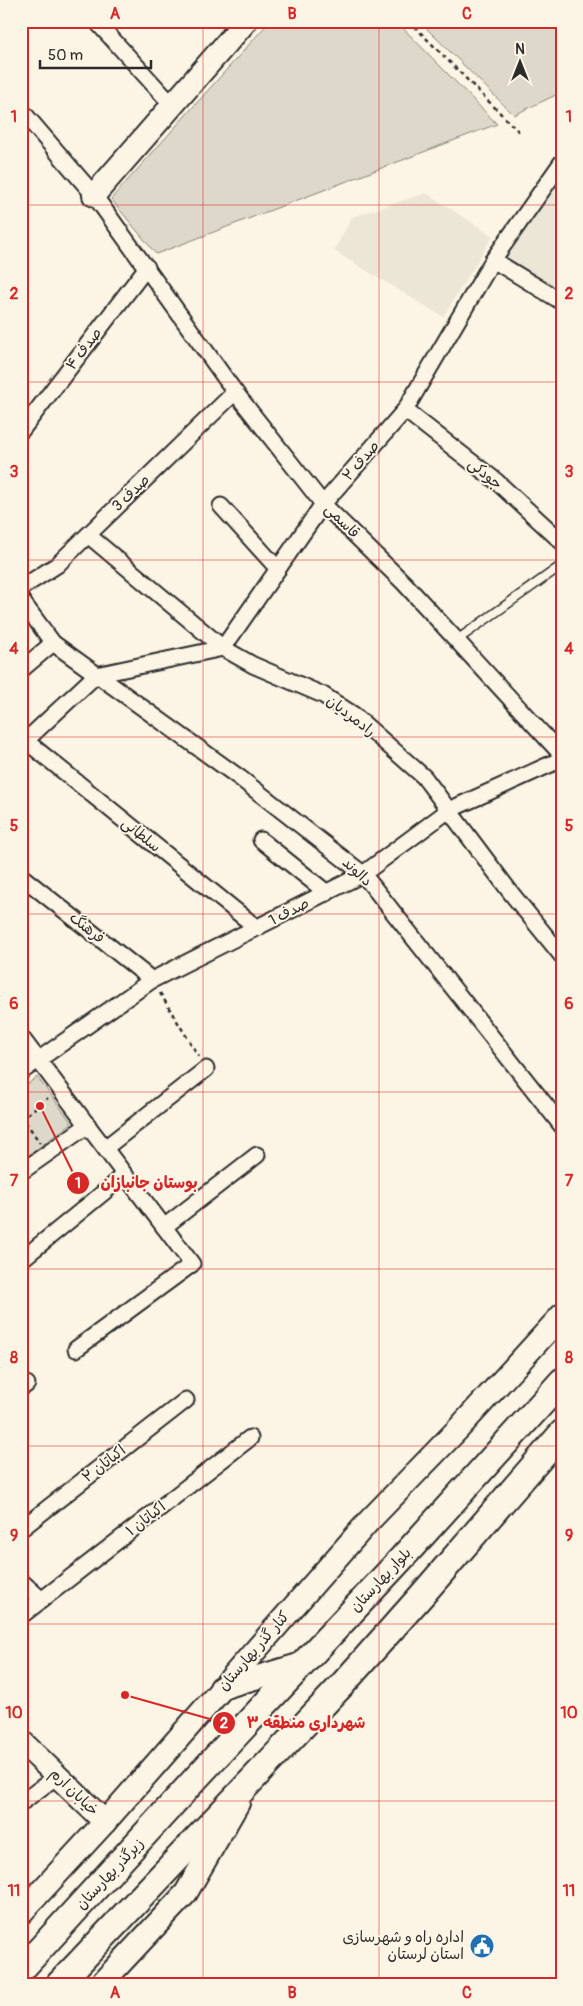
<svg xmlns="http://www.w3.org/2000/svg" width="583" height="2006" viewBox="0 0 583 2006" font-family="Pangolin,'Playpen Sans Arabic',sans-serif">
<style>
.built{fill:#ece6d7}
.green{fill:#ded8ca;stroke:#84827a}
.lines{fill:none;stroke-linecap:round;stroke-linejoin:round}
.lane-casing{stroke:#2b2b2b;stroke-width:11}
.street-casing{stroke:#2b2b2b;stroke-width:19}
.secondary-casing{stroke:#2b2b2b;stroke-width:26}
.primary-casing{stroke:#2b2b2b;stroke-width:29}
.path{stroke:#2b2b2b;stroke-width:2.5;stroke-dasharray:4 4;stroke-linecap:butt}
.lane{stroke:#fcf5e5;stroke-width:8}
.street{stroke:#fcf5e5;stroke-width:15}
.secondary{stroke:#fcf5e5;stroke-width:22}
.primary{stroke:#fcf5e5;stroke-width:25}
.grid{fill:none;stroke:#d62828;stroke-width:1;stroke-opacity:0.55}
.labels{text-anchor:middle;dominant-baseline:central;stroke-width:4;stroke-linejoin:round;paint-order:stroke}
.street-label{font-size:15px;fill:#2b2b2b;stroke:#fcf5e5}
.poi-label{font-size:15px;fill:#2b2b2b;stroke:#fcf5e5;text-anchor:end}
.leader{fill:none;stroke:#d62828;stroke-width:2}
.callout-dot{fill:#d62828;stroke:#fcf5e5;stroke-width:2}
.mark-label{font-size:15px;text-anchor:middle;font-weight:bold;fill:#fff}
.callout-label{font-size:16px;text-anchor:middle;font-weight:bold;fill:#d62828;stroke:#fcf5e5;stroke-width:4;stroke-linejoin:round;paint-order:stroke}
.neatline{fill:none;stroke:#d62828;stroke-width:2}
.grid-label{font-size:16px;text-anchor:middle;font-weight:bold;fill:#d62828}
</style>
<rect width="100%" height="100%" fill="#fcf5e5"/>
<filter id="ink" filterUnits="userSpaceOnUse"><feTurbulence type="fractalNoise" baseFrequency=".02" numOctaves="2"/><feDisplacementMap in="SourceGraphic" scale="10" xChannelSelector="R" yChannelSelector="G"/><feConvolveMatrix kernelMatrix="1 2 1 2 8 2 1 2 1" color-interpolation-filters="sRGB"/></filter>
<g filter="url(#ink)">
<!-- built -->
<g class="built">
<path d="M562,174V292L504,256Z"/>
<path d="M426,193L493,236L443,317L334,251L352,217Z"/>
</g>
<!-- green -->
<g class="green">
<path d="M270,21H396L497,124L156,254L111,199Z"/>
<path d="M419,21H562V92L514,115Z"/>
<path d="M37,1077L72,1123L21,1161V1089Z"/>
</g>
<g class="lines">
<defs>
<path id="lane" d="M457,640L562,565"/>
<g id="street">
<path d="M96,21L172,105"/>
<path d="M21,110L94,195L235,392L323,504L404,583L562,755"/>
<path d="M493,260L562,302"/>
<path d="M405,410L496,481L562,542"/>
<path d="M21,431L147,267"/>
<path d="M221,506L278,569"/>
<path d="M88,535L223,648L253,665L323,695L354,715L424,777L511,893L562,956"/>
<path d="M21,588L57,565L235,392"/>
<path d="M21,600L53,643L240,778L363,874L562,1126"/>
<path d="M21,670L53,643"/>
<path d="M96,675L223,648L323,504L405,410L493,260L562,162"/>
<path d="M26,741L257,928"/>
<path d="M21,745L96,675"/>
<path d="M261,840L327,893"/>
<path d="M21,876L152,980"/>
<path d="M21,1037L192,1264L76,1349"/>
<path d="M21,1072L152,980L363,874L449,810L562,759"/>
<path d="M105,1148L206,1069"/>
<path d="M21,1172L88,1125"/>
<path d="M164,1227L257,1155"/>
<path d="M21,1260L125,1175"/>
<path d="M21,1388L27,1384"/>
<path d="M21,1529L186,1400"/>
<path d="M21,1581L42,1600"/>
<path d="M21,1616L250,1438"/>
<path d="M21,1803L57,1776"/>
</g>
<g id="secondary">
<path d="M94,195L246,21"/>
<path d="M221,1688L302,1664"/>
<path d="M21,1741L105,1822"/>
<path d="M21,1913L105,1822L368,1522L459,1428L562,1315"/>
<path d="M100,1985L186,1893L238,1803"/>
</g>
<g id="primary">
<path d="M21,1970L198,1776L401,1559L562,1381"/>
<path d="M58,1985L341,1686L422,1595L562,1433"/>
</g>
</defs>
<!-- lane casing -->
<use href="#lane" class="lane-casing"/>
<!-- street casing -->
<use href="#street" class="street-casing"/>
<!-- secondary casing -->
<use href="#secondary" class="secondary-casing"/>
<!-- primary casing -->
<use href="#primary" class="primary-casing"/>
<!-- path -->
<g class="path">
<path d="M409,21L520,133"/>
<path d="M160,993L199,1057"/>
<path d="M21,1115L40,1143"/>
<path d="M21,1119L48,1098"/>
</g>
<!-- lane -->
<use href="#lane" class="lane"/>
<!-- street -->
<use href="#street" class="street"/>
<!-- secondary -->
<use href="#secondary" class="secondary"/>
<!-- primary -->
<use href="#primary" class="primary"/>
</g>
</g>
<!-- grid -->
<path class="grid" d="M203,21V1985M379,21V1985M21,205H562M21,382H562M21,560H562M21,737H562M21,914H562M21,1092H562M21,1269H562M21,1446H562M21,1624H562M21,1801H562"/>
<!-- icons -->
<defs>
<symbol id="civic-disc" viewBox="-11 -11 22 22"><circle r="9.5" fill="#1f6fb2" stroke="#fcf5e5"/><path d="M-.6-6.5H3V-4.5H.6V-3L4-1V1h2V6H-6V1h2V-1L-.6-3ZM-1.2 2.5V6h2.4V2.5Z" fill="#fff"/></symbol>
</defs>
<g fill-rule="evenodd">
<use href="#civic-disc" x="468" y="1932" width="28" height="28"/>
</g>
<g class="labels">
<!-- street labels -->
<g class="street-label">
<text transform="translate(84 349) rotate(-53)">صدف ۴</text>
<text transform="translate(361 461) rotate(-49)">صدف ۲</text>
<text transform="translate(485 474) rotate(40)">جودکی</text>
<text transform="translate(131 493) rotate(-44)">صدف 3</text>
<text transform="translate(342 521) rotate(45)">قاسمی</text>
<text transform="translate(351 716) rotate(37)">رادمردیان</text>
<text transform="translate(141 835) rotate(39)">سلطانی</text>
<text transform="translate(357 872) rotate(43)">دالوند</text>
<text transform="translate(289 912) rotate(-27)">صدف 1</text>
<text transform="translate(87 928) rotate(38)">فرهنگ</text>
<text transform="translate(104 1464) rotate(-38)">اکباتان ۲</text>
<text transform="translate(146 1519) rotate(-38)">اکباتان ۱</text>
<text transform="translate(381 1580) rotate(-47)">بلوار بهارستان</text>
<text transform="translate(254 1651) rotate(-49)">کنار گذر بهارستان</text>
<text transform="translate(74 1792) rotate(44)">خیابان ارم</text>
<text transform="translate(110 1874) rotate(-47)">زیرگذر بهارستان</text>
</g>
<!-- poi labels -->
<g class="poi-label">
<text x="464" y="1937">اداره راه و شهرسازی<tspan x="464" dy="17">استان لرستان</tspan></text>
</g>
</g>
<!-- callouts -->
<path class="leader" d="M40 1106L78 1183M125 1695L224 1723"/>
<g class="callout-dot">
<circle cx="40" cy="1106" r="5"/>
<circle cx="125" cy="1695" r="5"/>
<circle cx="78" cy="1183" r="12"/>
<circle cx="224" cy="1723" r="12"/>
</g>
<g class="mark-label">
<text x="78" y="1188">1</text>
<text x="224" y="1728">2</text>
</g>
<g class="callout-label">
<text x="149" y="1188">بوستان جانبازان</text>
<text x="306" y="1728">شهرداری منطقه ۳</text>
</g>
<!-- margin -->
<rect width="583" height="2006" fill="none" stroke="#fcf5e5" stroke-width="55"/>
<!-- north arrow -->
<g transform="translate(520 62)" stroke="#fcf5e5" stroke-width="4" paint-order="stroke">
<path d="M0-4L9 19L0 12L-9 19Z" fill="#2b2b2b"/>
<text y="-8" font-size="14" font-weight="bold" text-anchor="middle" fill="#2b2b2b">N</text>
</g>
<!-- scale -->
<path d="M40 60v8h111v-8" fill="none" stroke="#2b2b2b" stroke-width="2.5"/>
<text x="48" y="60" font-size="15" fill="#2b2b2b" stroke="#fcf5e5" stroke-width="4" paint-order="stroke">50 m</text>
<rect x="28" y="28" width="528" height="1950" class="neatline"/>
<g class="grid-label">
<text x="115" y="19">A</text>
<text x="292" y="19">B</text>
<text x="467" y="19">C</text>
<text x="14" y="122">1</text>
<text x="569" y="122">1</text>
<text x="14" y="299">2</text>
<text x="569" y="299">2</text>
<text x="14" y="477">3</text>
<text x="569" y="477">3</text>
<text x="14" y="654">4</text>
<text x="569" y="654">4</text>
<text x="14" y="831">5</text>
<text x="569" y="831">5</text>
<text x="14" y="1009">6</text>
<text x="569" y="1009">6</text>
<text x="14" y="1186">7</text>
<text x="569" y="1186">7</text>
<text x="14" y="1363">8</text>
<text x="569" y="1363">8</text>
<text x="14" y="1541">9</text>
<text x="569" y="1541">9</text>
<text x="14" y="1718">10</text>
<text x="569" y="1718">10</text>
<text x="14" y="1896">11</text>
<text x="569" y="1896">11</text>
<text x="115" y="1998">A</text>
<text x="292" y="1998">B</text>
<text x="467" y="1998">C</text>
</g>
</svg>
